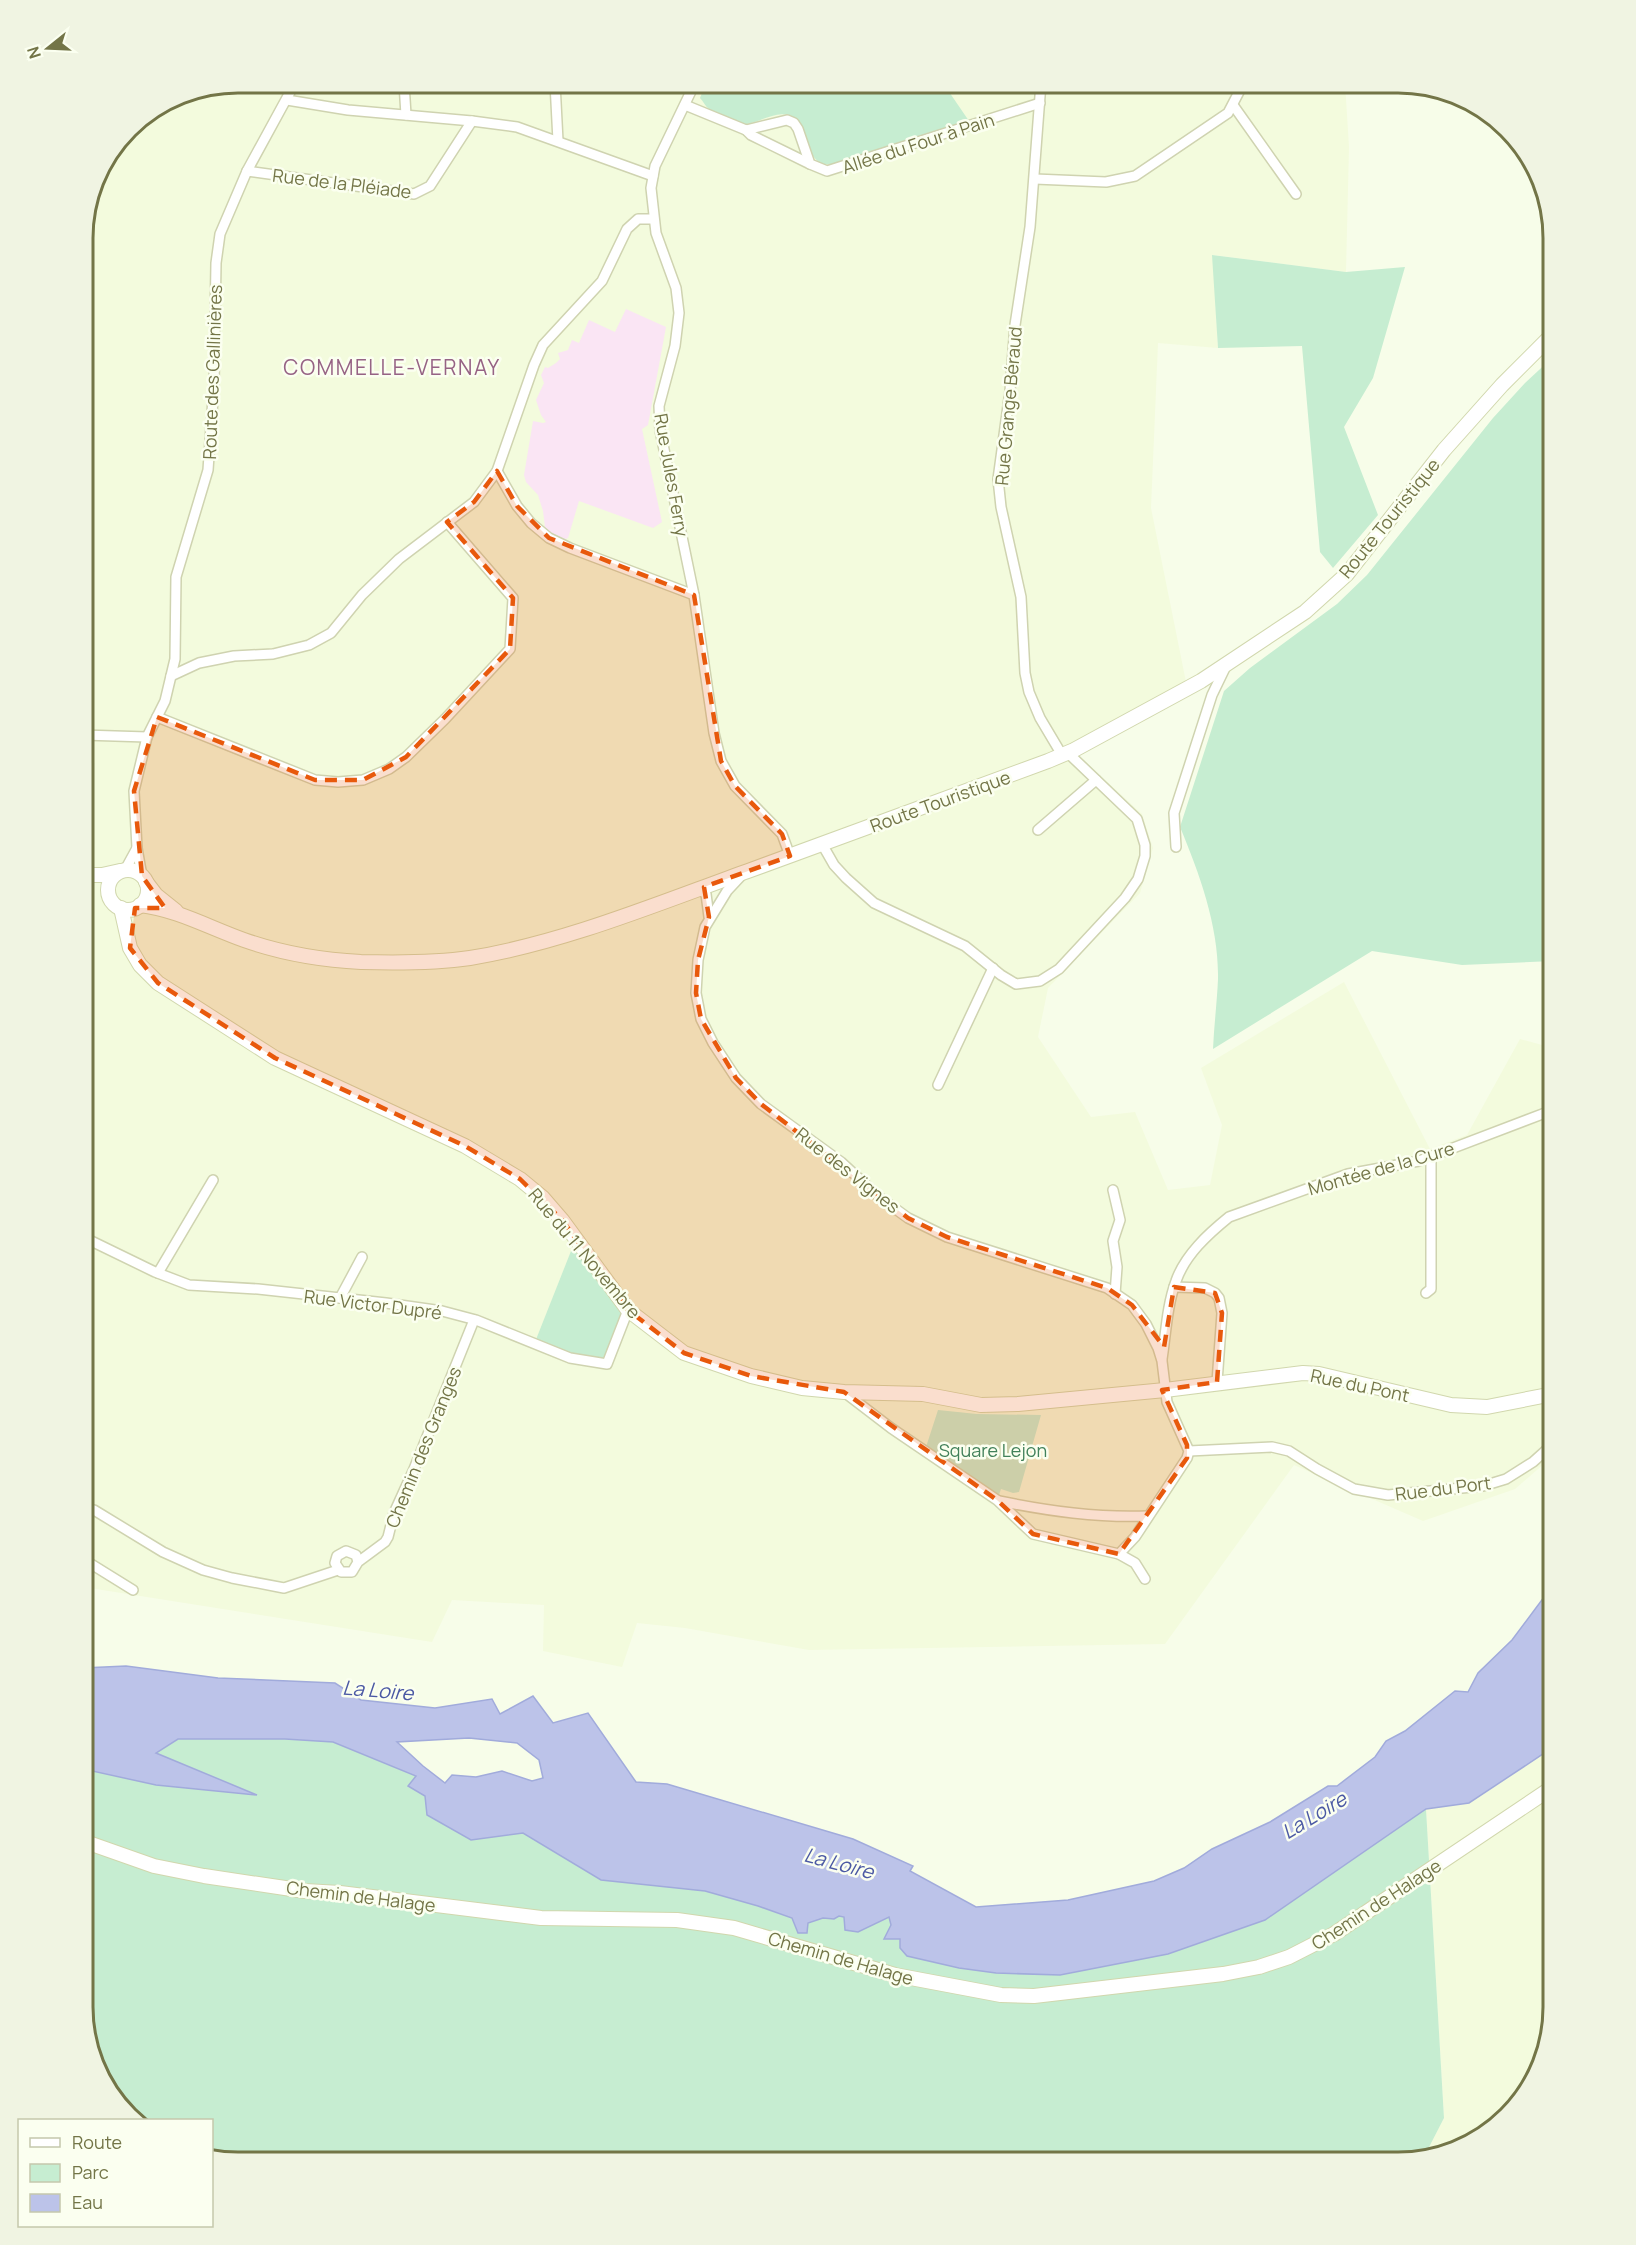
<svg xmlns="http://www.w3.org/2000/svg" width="1636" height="2245" viewBox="0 0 1636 2245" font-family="Manrope,sans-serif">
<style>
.residential{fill:#f3fbdd}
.education{fill:#fae5f4}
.green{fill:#c6edd1}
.water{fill:#bcc3e9;stroke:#a1abdb;stroke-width:1.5;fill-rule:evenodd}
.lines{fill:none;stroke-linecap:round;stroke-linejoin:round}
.street-casing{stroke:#cfd3b0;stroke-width:12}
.secondary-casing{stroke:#d1d7ad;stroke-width:16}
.street{stroke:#fff;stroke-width:9}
.secondary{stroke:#fff;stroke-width:14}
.marked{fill:#e8590c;fill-opacity:0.2;stroke:#e8590c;stroke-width:4.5;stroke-dasharray:12 8;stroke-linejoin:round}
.labels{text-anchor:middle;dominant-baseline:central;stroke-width:5;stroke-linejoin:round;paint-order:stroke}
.street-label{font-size:18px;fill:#737547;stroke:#fbfff0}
.park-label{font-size:18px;fill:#42815a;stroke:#fbfff0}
.water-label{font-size:20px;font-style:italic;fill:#4b59a4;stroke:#fbfff0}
.quarter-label{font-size:21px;letter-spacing:1.5px;fill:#966384;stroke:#fbfff0}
.rim{fill:none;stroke:#737547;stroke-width:3}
</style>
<rect width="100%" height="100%" fill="#f7fde9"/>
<!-- residential -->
<g class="residential">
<path d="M238,83H1345L1349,147L1346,272L1213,255L1218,348L1158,343L1151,508L1187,687L1075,752L1142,814L1153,848L1140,893L1048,988L1038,1037L1091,1117L1135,1112L1168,1190L1210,1185L1222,1125L1201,1068L1344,982L1430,1149L1467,1135L1520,1039L1553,1048V1456L1515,1489L1423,1521L1294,1465L1165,1644L809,1650L685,1628L637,1623L622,1667L543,1651L544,1605L452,1600L432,1642L96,1589L83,1585V227L98,170L135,121L179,94Z"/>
<path d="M1553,1742V2007L1532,2085L1476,2141L1425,2155L1444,2118L1426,1809L1469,1803L1546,1752Z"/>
</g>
<!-- education -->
<path class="education" d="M626,309L666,327L648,425L642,429L662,522L653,528L579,501L568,538L565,539L551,533L545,527L543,511L538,495L526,482L524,475L533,421L543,423L546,422L541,415L536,400L544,383L541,375L545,367L548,368L556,363L560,359L558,353L568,350L572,340L579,343L589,320L615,332Z"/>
<!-- green -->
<g class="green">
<path d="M706,83H943L969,121L834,164C801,170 813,123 788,115C775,111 760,122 747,124C739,125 715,114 709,109C705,106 703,101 700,98Z"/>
<path d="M1212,255L1346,272L1405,267L1373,378L1344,427L1378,515L1333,568L1320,552L1302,346L1218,348Z"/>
<path d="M1553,357V961L1462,965L1372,951L1213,1049C1214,1026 1217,1002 1218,979C1219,927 1200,875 1180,827L1224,691L1250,668L1337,604L1367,575L1493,418L1525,383Z"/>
<path d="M573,1246L621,1313L604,1358L571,1354L535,1342Z"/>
<path d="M938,1410L977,1414L1041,1415L1019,1492L1013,1493L1001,1489L999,1495L926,1447Z"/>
<path d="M178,1739H285L333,1742L416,1776L425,1796L471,1840L523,1832L601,1880L705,1891L758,1906L808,1923L823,1918L834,1919L839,1916L844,1917L845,1930L889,1917L907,1956L959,1968L996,1973L1060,1975L1167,1954L1265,1920L1426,1809L1444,2118L1425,2155L1398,2162H228L212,2157V2120H139L104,2085L83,2007V1769L156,1785L255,1794L155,1753Z"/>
</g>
<!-- water -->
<path class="water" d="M1553,1585V1742L1546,1752L1469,1803L1426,1809L1265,1920L1168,1954L1060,1975L996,1973L959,1968L907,1956L900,1948V1939H884L891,1925L889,1917L858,1932L845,1930L844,1917L839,1916L834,1919L823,1918L808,1923L807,1933H798L792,1918L758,1906L705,1891L601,1880L523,1833L471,1840L427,1815L425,1796L408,1786L416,1776L333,1742L285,1739H178L156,1753L257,1795L156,1785L83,1769V1668L126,1666L218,1678L335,1683L361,1700L435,1708L492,1699L500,1714L533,1696L553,1723L588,1713L636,1782L667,1784L853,1839L913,1866L910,1871L976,1907L1068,1900L1154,1881L1184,1868L1212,1849L1270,1822L1328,1786H1337L1375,1757L1386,1741L1405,1731L1455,1691L1468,1692L1478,1673L1512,1640ZM469,1738L517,1743L539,1760L543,1778L532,1781L502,1771L476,1777L452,1775L445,1783L423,1766L397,1742Z"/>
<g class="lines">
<defs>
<g id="street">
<path d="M404,83L406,115"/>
<path d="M555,83L558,141"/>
<path d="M695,83L655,166L651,188L656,233L676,288L679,313L675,346L659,406L660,430L694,595L714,733L721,761L735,786L782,834L790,856"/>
<path d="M1041,83L1030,227L1015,325L1010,391L998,479L1001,507L1021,597L1025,673L1029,692L1040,718L1062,755"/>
<path d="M287,100L348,110L472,121L517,127L653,176"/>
<path d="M685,105L746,130L787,120L794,123L798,129L810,164L827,171L1040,103"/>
<path d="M1233,105L1296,194"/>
<path d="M746,130L751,135L810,164"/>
<path d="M247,171L414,194L430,186L472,121"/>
<path d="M1035,179L1106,182L1135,176L1228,113L1240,90L1241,83"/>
<path d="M497,471L517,506L531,523L549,538L570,548L694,595"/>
<path d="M171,676L199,663L234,656L273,654L309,645L331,633L362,595L399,559L474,502L497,471L534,365L543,345L602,281L627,229L638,219H653"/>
<path d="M157,717L315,780L338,782L363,780L389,769L406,757L445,719L510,649L513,598L447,522"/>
<path d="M83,735L147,737"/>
<path d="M1038,830L1096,780"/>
<path d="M822,844L834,865L846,878L874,903L965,946L1001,975L1016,984L1040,981L1059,969L1125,898L1138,879L1145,856V845L1137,819L1068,753"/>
<path d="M1176,847L1174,813L1212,695L1226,666"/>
<path d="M125,870L137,848"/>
<path d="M142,876L137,848L134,791L147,737L165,701L175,659L176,577L208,470L214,384L216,263L220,234L247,171L295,83"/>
<path d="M741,876L727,891L705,927L698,960L696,993L701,1019L713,1043L736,1078L761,1104L841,1162L879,1197L908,1218L947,1237L1107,1288L1132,1305L1146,1324L1158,1348L1162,1361L1167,1402L1189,1451L1187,1458L1135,1537L1119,1554"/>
<path d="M699,889L706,894L709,917"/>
<path d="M938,1085L993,968"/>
<path d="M1113,1190L1120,1220L1113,1241L1117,1267L1115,1294"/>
<path d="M83,1237L155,1272L189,1285L258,1289L386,1303L442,1311L476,1320L570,1358L607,1364L628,1310"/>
<path d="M158,1273L213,1180"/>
<path d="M1174,1287L1205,1288L1215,1293L1219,1298L1222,1313L1217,1382"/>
<path d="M1426,1293L1431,1289V1157"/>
<path d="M340,1298L362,1257"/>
<path d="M1162,1359C1166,1333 1167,1305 1176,1281C1185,1255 1208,1234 1229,1217L1348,1174L1419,1161L1553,1110"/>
<path d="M844,1392L891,1428L997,1500L1033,1534L1119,1554L1135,1563L1145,1579"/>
<path d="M1189,1451L1272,1447L1289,1451L1317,1469L1354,1489L1388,1495L1483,1486L1506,1479L1533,1462L1553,1444"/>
<path d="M999,1501C1049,1511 1097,1518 1148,1516"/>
<path d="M94,1510L163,1552L203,1570L232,1578L284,1588L338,1570"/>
<path d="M83,1559L133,1590"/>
<path d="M358,1562L356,1555L346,1551L337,1556L335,1563L341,1572H352L358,1562L385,1542L388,1537L394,1513L414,1469L474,1320"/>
</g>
<g id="secondary">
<circle cx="128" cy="890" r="20"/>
<path d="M83,875H102L120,871"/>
<path d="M146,882L156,895L176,911"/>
<path d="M140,905C176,909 210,928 244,940C281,953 322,960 361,962C397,963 435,963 470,958C563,943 659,903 748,871C848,835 948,798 1048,761L1074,750L1201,681L1305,612L1347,574L1444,450L1502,385L1553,334"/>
<path d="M121,908L130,948L140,965L158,983L275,1058L465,1146L520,1179L543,1198L562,1220L628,1310L684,1353L751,1376L802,1388L844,1392L923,1394L981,1405L1018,1404L1165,1390L1303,1373L1319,1374L1451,1405L1487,1407L1553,1394"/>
<path d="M83,1841L154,1866L204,1876L305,1891L340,1893L541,1918L677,1920L734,1928L895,1975L1001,1995L1034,1996L1223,1974L1259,1967L1289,1957L1334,1934L1553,1787"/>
</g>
</defs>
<!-- street casing -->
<use href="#street" class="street-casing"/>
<!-- secondary casing -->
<use href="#secondary" class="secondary-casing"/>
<!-- street -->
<use href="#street" class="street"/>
<!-- secondary -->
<use href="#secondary" class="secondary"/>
</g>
<!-- marked area -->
<path class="marked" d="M497,471L517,506L549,538L694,595L721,761L735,786L782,834L790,856L704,887L709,917L698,960L696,993L701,1019L736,1078L761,1104L908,1218L947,1237L1107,1288L1132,1305L1164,1347L1174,1287L1215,1293L1222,1313L1217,1382L1162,1390L1187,1445V1458L1119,1554L1033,1534L997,1500L844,1392L751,1376L684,1353L628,1310L562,1220L520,1179L465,1146L275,1058L158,983L130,948L135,908H165L142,876L134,791L157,717L315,780H363L406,757L510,649L513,598L447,522L474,502Z"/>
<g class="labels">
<!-- street labels -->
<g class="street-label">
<text transform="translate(918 143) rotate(-18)">Allée du Four à Pain</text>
<text transform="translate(342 183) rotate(7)">Rue de la Pléiade</text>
<text transform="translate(212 372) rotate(-88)">Route des Gallinières</text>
<text transform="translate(1008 406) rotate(-85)">Rue Grange Béraud</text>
<text transform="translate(672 475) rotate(80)">Rue Jules Ferry</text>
<text transform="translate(1389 518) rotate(-51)">Route Touristique</text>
<text transform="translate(940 801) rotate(-20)">Route Touristique</text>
<text transform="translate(1381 1168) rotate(-16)">Montée de la Cure</text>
<text transform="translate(848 1170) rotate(38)">Rue des Vignes</text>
<text transform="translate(585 1253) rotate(50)">Rue du 11 Novembre</text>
<text transform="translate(373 1304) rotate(7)">Rue Victor Dupré</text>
<text transform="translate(1360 1385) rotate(12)">Rue du Pont</text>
<text transform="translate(423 1447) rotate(-68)">Chemin des Granges</text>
<text transform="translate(1443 1488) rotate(-7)">Rue du Port</text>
<text transform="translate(361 1896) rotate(7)">Chemin de Halage</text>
<text transform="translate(1376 1904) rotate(-33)">Chemin de Halage</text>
<text transform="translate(841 1958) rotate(16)">Chemin de Halage</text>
</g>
<!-- park labels -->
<g class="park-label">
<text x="993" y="1450">Square Lejon</text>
</g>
<!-- water labels -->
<g class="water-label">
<text transform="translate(378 1690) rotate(5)">La Loire</text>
<text transform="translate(1314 1815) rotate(-31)">La Loire</text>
<text transform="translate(839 1863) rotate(15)">La Loire</text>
</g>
<!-- quarter labels -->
<g class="quarter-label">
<text x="392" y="367">COMMELLE-VERNAY</text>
</g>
</g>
<!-- crop -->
<path d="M0 0H1636V2245H0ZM238 93H1398A145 145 0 0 1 1543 238V2007A145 145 0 0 1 1398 2152H238A145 145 0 0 1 93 2007V238A145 145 0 0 1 238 93Z" fill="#f0f4e2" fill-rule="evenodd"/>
<path class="rim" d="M238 93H1398A145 145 0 0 1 1543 238V2007A145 145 0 0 1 1398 2152H238A145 145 0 0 1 93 2007V238A145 145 0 0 1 238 93Z"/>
<!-- legend -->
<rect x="18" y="2119" width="195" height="108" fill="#fbfff0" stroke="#c5c8ac" stroke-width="1.5"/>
<rect x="30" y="2138" width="30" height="9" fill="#ffffff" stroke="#c5c8ac" stroke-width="1.5"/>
<text x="72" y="2149" font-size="18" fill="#737547">Route</text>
<rect x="30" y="2164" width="30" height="18" fill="#c6edd1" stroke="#c5c8ac" stroke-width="1.5"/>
<text x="72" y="2179" font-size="18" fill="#737547">Parc</text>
<rect x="30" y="2194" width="30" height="18" fill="#bcc3e9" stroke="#c5c8ac" stroke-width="1.5"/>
<text x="72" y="2209" font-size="18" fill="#737547">Eau</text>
<!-- north arrow -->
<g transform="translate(48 48) rotate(252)" stroke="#fbfff0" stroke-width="4.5" paint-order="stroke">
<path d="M0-4.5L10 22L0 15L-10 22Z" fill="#737547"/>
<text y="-9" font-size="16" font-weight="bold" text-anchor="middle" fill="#737547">N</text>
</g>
</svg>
